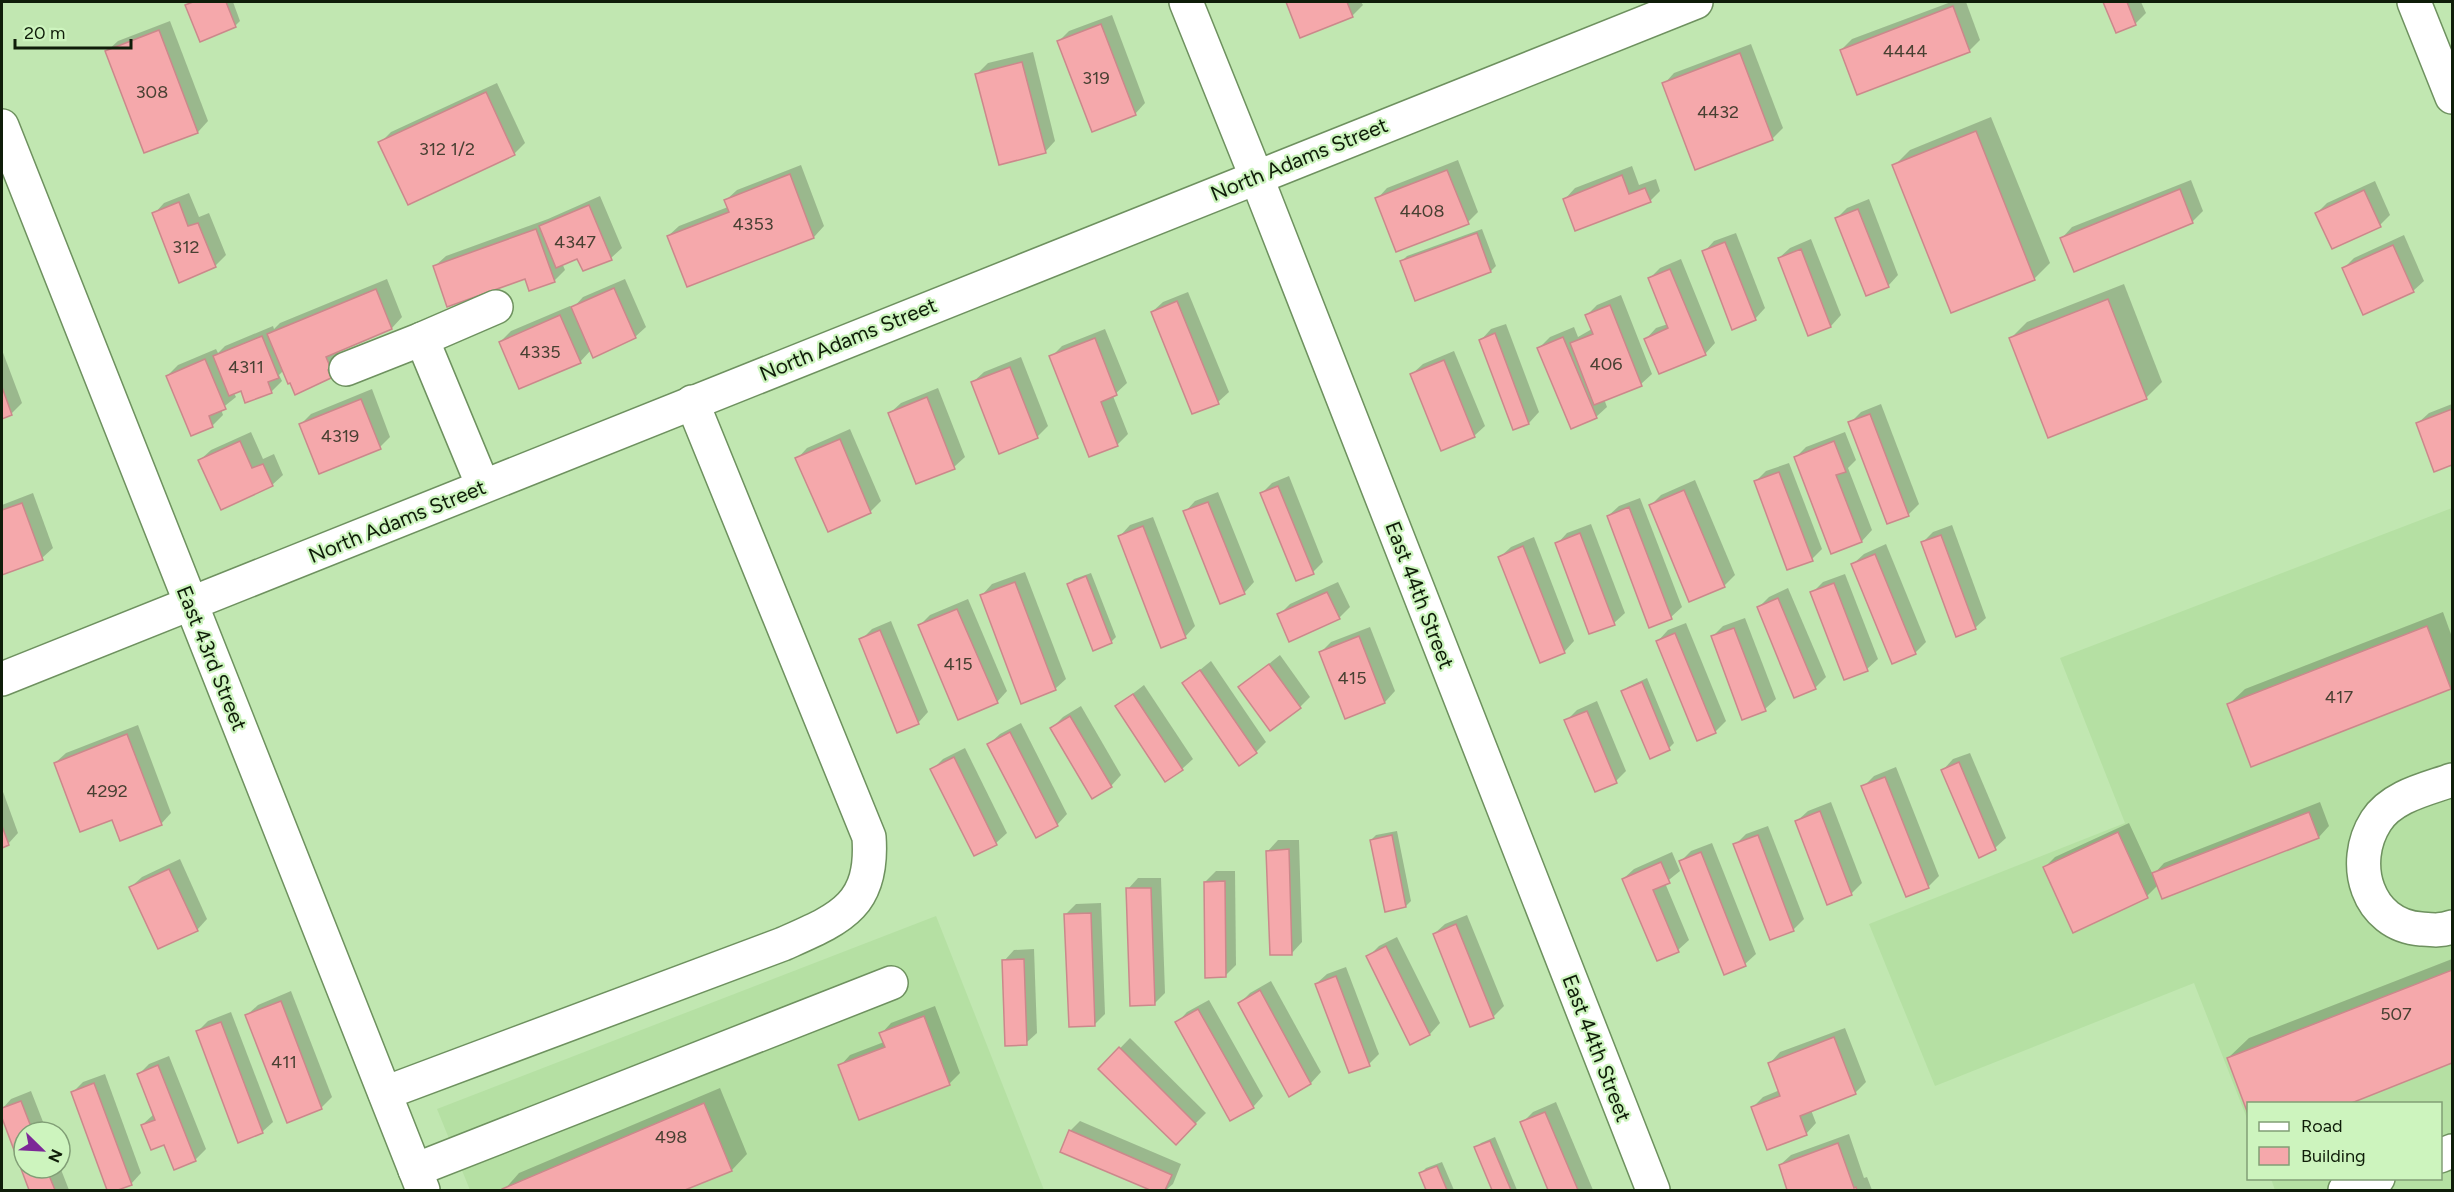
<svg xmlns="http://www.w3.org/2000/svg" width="2454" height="1192" viewBox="0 0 2454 1192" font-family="Figtree,sans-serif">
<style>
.built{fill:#b5e0a3}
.shadow{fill:#0003}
.building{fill:#f5a8ab;stroke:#cb888b;stroke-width:1.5}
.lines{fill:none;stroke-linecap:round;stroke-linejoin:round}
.minor-casing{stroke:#6e915f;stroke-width:36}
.minor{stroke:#fff;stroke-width:33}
.labels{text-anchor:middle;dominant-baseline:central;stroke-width:4.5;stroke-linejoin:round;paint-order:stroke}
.number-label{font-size:18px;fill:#484032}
.street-label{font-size:21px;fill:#0f1d09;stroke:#cdf4be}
</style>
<rect width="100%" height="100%" fill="#c1e7b1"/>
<!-- built -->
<g class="built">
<path d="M2452,508V1190H2275L2271,1179L2440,1178V1104H2248V1121L2194,983L1935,1086L1869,924L2125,823L2060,658Z"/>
<path d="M936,916L1044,1190H470L437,1109Z"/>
</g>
<!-- shadow -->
<g class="shadow">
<path d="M190,2H233L240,21L235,26L187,5Z"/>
<path d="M1287,2H1361L1363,5L1352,16L1301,36Z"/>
<path d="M1951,2H1966L1980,40L1969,51L1841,50L1852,39Z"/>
<path d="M2105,2H2141L2146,13L2135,24L2117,31Z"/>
<path d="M1112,15L1145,103L1135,114L1059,41L1069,31Z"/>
<path d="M170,21L208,121L198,132L145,151L107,51L118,41Z"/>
<path d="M1751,44L1783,128L1772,139L1664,84L1674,73Z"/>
<path d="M1033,52L1055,141L1045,152L977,74L988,63Z"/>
<path d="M497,83L525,143L514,154L380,143L391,132Z"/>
<path d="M1991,117L2050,263L2035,278L1952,311L1894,166L1910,150Z"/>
<path d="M1458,160L1478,212L1468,222L1377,199L1387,188Z"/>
<path d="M801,165L824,226L814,237L688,285L668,236L679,226L728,207L726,200L737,190Z"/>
<path d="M1632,166L1639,185L1656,179L1660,191L1650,201L1565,199L1575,188Z"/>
<path d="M2191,180L2203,211L2192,222L2062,238L2072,227Z"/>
<path d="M2375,181L2390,215L2380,225L2317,213L2327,203Z"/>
<path d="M189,193L199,217L209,213L226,255L215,266L154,214L164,203Z"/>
<path d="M600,196L622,248L611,258L578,257L562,263L565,270L554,281L435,266L446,256L548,219Z"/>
<path d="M1869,199L1898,275L1888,286L1837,218L1847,208Z"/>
<path d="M1482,229L1496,266L1491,271L1416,299L1402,261L1407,256Z"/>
<path d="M1736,233L1765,308L1755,319L1704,252L1714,241Z"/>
<path d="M2404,235L2424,281L2413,291L2344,268L2354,258Z"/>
<path d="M1811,239L1841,315L1831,326L1809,334L1779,258L1790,248Z"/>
<path d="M1681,259L1715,343L1705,354L1646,339L1656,328L1668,324L1649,279L1660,268Z"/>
<path d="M387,279L402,317L392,328L338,350L341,366L331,376L319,381L314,386L296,393L284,370L279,375L282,381L271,392L242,389L234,393L236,397L221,409L223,415L212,426L167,376L178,365L216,349L218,353L225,346L273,326L274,329L280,323Z"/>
<path d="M625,279L646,327L635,337L591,350L580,362L500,342L511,331L570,306L572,309L583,297Z"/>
<path d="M2124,284L2162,382L2146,398L2011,338L2027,322Z"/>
<path d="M1188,292L1229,392L1218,402L1152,312L1163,302Z"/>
<path d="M1621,295L1652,374L1641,384L1604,399L1607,407L1596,417L1539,348L1550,337L1574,327L1578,337L1592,329L1587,315L1597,305Z"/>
<path d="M1506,324L1539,412L1529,423L1514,428L1481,340L1491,329Z"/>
<path d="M1105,329L1127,383L1113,396L1128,434L1117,445L1051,357L1062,346Z"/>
<path d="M2,350L22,403L11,414L2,417Z"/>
<path d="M1454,351L1485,426L1474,436L1412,374L1423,364Z"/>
<path d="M1021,357L1048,426L1037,437L973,382L984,372Z"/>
<path d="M938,388L965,457L954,467L890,413L901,403Z"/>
<path d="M372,389L390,437L380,447L300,425L311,414Z"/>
<path d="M1881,404L1919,504L1908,515L1850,423L1861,412Z"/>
<path d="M2452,404V463L2435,470L2418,423L2429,413Z"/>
<path d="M850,429L881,501L871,511L828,530L797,459L807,448Z"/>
<path d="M251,432L263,459L274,454L283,475L272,485L200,460L211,450Z"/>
<path d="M1845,432L1856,460L1848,468L1872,530L1862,541L1832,552L1796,457L1806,447Z"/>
<path d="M1789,463L1822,549L1812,559L1755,482L1766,471Z"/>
<path d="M1289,476L1323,562L1313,572L1262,493L1272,483Z"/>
<path d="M1695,480L1735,575L1724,586L1650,506L1661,495Z"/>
<path d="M1218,492L1254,582L1244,593L1185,512L1195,501Z"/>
<path d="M33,493L53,548L42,558L2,573V505Z"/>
<path d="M1640,498L1682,607L1671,617L1608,516L1619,506Z"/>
<path d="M1153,517L1195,626L1185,637L1120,536L1130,525Z"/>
<path d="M1591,524L1625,613L1614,623L1590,632L1557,544L1567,533Z"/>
<path d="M1952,525L1986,618L1975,628L1923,542L1933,532Z"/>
<path d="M1534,537L1574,641L1564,652L1500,557L1511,547Z"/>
<path d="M1886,544L1926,642L1915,653L1853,564L1864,554Z"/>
<path d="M1025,572L1066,679L1055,689L982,595L992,584Z"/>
<path d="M1091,573L1116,637L1111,642L1069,584L1074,579Z"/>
<path d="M1845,574L1878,659L1867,669L1812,593L1823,582Z"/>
<path d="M1338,582L1350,607L1339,618L1279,615L1290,604Z"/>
<path d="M1788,588L1826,677L1815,688L1759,607L1769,597Z"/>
<path d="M968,599L1007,691L997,702L919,626L930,615Z"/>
<path d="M2443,612L2452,637V686L2450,688L2229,704L2245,689Z"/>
<path d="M1745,618L1776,699L1765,709L1712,637L1723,626Z"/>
<path d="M891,621L928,712L918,723L861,640L872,629Z"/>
<path d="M1686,623L1726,721L1716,731L1697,739L1658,641L1668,630Z"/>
<path d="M1370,627L1395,691L1385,702L1321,652L1331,642Z"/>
<path d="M1280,655L1310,697L1300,707L1240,687Z"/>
<path d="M1211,661L1266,742L1256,752L1184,683Z"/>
<path d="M1647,678L1674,743L1669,748L1623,692L1628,687Z"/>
<path d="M1144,685L1193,759L1182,769L1117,706Z"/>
<path d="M1597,701L1626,771L1616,781L1566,721L1577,710Z"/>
<path d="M1081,706L1121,775L1111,786L1052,728L1063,717Z"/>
<path d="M1021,723L1067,814L1057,825L989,744L1000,734Z"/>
<path d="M138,725L171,813L161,824L55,763L66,753Z"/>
<path d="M965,748L1007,833L996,843L975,854L932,770L943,759Z"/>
<path d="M1970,753L2006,838L1995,848L1980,856L1943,770L1953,759Z"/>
<path d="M1896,767L1939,876L1929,886L1906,895L1863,787L1874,776Z"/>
<path d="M2,789L18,833L8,844L2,846Z"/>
<path d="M1831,802L1862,883L1851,894L1797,821L1808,811Z"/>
<path d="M2320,802L2329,826L2319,837L2163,897L2158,885L2147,896L2045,867L2055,857L2129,823L2153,875L2164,863Z"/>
<path d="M1768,826L1804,919L1793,930L1735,845L1746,834Z"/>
<path d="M1397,831L1411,901L1406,906L1371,840L1376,835Z"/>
<path d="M1278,840H1299L1302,942L1292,953L1268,851Z"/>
<path d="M1712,843L1756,954L1745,964L1725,973L1680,862L1691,851Z"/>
<path d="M1672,852L1680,871L1665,883L1689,940L1678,950L1657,959L1623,879L1634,869Z"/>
<path d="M180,859L207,919L197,930L131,887L142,877Z"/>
<path d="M1216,871H1235L1236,965L1225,976L1205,882Z"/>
<path d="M1138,878H1161L1165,993L1154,1004L1128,889Z"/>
<path d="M1101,903L1105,1014L1095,1024L1066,914L1076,904Z"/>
<path d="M1467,915L1504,1006L1493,1017L1471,1025L1434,934L1445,924Z"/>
<path d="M1397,937L1440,1023L1430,1034L1411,1043L1368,957L1379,946Z"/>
<path d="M1034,949L1037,1033L1026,1043L1004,961L1014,950Z"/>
<path d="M2452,959V1062L2345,1104H2248V1110L2228,1058L2249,1038Z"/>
<path d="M1346,967L1379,1054L1369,1064L1316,984L1327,974Z"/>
<path d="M1271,981L1321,1072L1311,1083L1290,1095L1240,1003L1250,993Z"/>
<path d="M291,991L332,1097L321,1108L247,1015L258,1005Z"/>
<path d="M1209,1000L1263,1096L1253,1107L1177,1023L1187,1012Z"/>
<path d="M935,1006L960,1073L949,1084L840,1066L850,1055L884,1042L881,1034L891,1023Z"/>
<path d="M231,1012L273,1122L262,1132L198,1031L208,1021Z"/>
<path d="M1845,1028L1866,1082L1855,1093L1811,1110L1816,1123L1806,1134L1753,1107L1763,1097L1780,1090L1770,1063L1780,1052Z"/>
<path d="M1130,1038L1206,1113L1176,1143L1100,1069Z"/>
<path d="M169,1056L206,1149L195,1160L164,1143L142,1125L153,1115L139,1074L149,1064Z"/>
<path d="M105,1074L141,1173L131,1184L114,1190H109L73,1092L83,1082Z"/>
<path d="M720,1088L747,1154L732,1170L682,1190H504L519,1173Z"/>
<path d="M31,1091L47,1132H24V1168L60,1167L69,1190H30L2,1109L11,1099Z"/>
<path d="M1556,1102L1593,1190H1550L1522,1123L1533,1112Z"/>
<path d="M1080,1121L1181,1164L1173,1184L1166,1190H1154L1062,1151L1070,1131Z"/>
<path d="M1849,1134L1864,1178L1867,1177L1872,1190H1789L1780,1165L1791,1155Z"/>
<path d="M1495,1137L1517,1190H1494L1476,1148L1481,1143Z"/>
<path d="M1442,1162L1454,1190H1428L1421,1173L1426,1168Z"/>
</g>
<!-- building -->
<g class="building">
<path d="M193,2H226L236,27L200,42L185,5Z"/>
<path d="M1286,2H1347L1353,17L1300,38Z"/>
<path d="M2103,2H2127L2136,25L2116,33Z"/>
<path d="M1953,6L1970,52L1857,95L1840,50Z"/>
<path d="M1101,24L1136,115L1092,132L1057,41Z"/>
<path d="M159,30L198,133L144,153L105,51Z"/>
<path d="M1740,53L1773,140L1695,170L1662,83Z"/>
<path d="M1022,62L1046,153L999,165L975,74Z"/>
<path d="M486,92L515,155L408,205L378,142Z"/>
<path d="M1976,131L2035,280L1951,313L1892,165Z"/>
<path d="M1447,170L1469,224L1396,252L1375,198Z"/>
<path d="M790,174L814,238L687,287L667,236L729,212L724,200Z"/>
<path d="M1622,175L1629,194L1645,188L1651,202L1575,231L1563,199Z"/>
<path d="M2180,189L2193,223L2074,272L2060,238Z"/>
<path d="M2364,190L2381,227L2332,249L2315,213Z"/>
<path d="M179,202L188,226L198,223L216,267L179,283L152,213Z"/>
<path d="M589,205L612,260L583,271L577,259L556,268L539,226Z"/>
<path d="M1858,209L1889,287L1866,296L1835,218Z"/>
<path d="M536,229L555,282L529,291L525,279L447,307L433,266Z"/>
<path d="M1477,233L1491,272L1415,301L1400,261Z"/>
<path d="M1725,242L1756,320L1732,330L1702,251Z"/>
<path d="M2393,245L2414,292L2363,315L2342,268Z"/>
<path d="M1801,249L1831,327L1808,336L1778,258Z"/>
<path d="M1670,269L1706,355L1659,374L1644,339L1668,328L1648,278Z"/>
<path d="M614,288L636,338L593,358L571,307Z"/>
<path d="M376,289L392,329L326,357L331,369L328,370L331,378L295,395L290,383L288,384L267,334Z"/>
<path d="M2108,299L2147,399L2048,438L2009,338Z"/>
<path d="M1177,301L1219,404L1192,414L1151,312Z"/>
<path d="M1610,305L1642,386L1594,405L1570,343L1593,334L1585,315Z"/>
<path d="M560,315L581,363L519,389L499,342Z"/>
<path d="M1495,333L1529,424L1513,430L1479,340Z"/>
<path d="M262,336L279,378L268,382L272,393L245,403L241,391L229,396L213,356Z"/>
<path d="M1563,337L1597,418L1571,429L1537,348Z"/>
<path d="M1095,338L1117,395L1101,402L1118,446L1089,457L1049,356Z"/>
<path d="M205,359L226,409L209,416L213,427L191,436L166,376Z"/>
<path d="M1444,360L1475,437L1441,451L1410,374Z"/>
<path d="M1010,367L1038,438L999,454L971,382Z"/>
<path d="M2,387L12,415L2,419Z"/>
<path d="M927,397L955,469L916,484L888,413Z"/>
<path d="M361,399L381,449L319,474L299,424Z"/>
<path d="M2452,409V465L2434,472L2416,423Z"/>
<path d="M1870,414L1909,516L1887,524L1848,422Z"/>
<path d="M840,439L871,513L828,532L795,458Z"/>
<path d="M240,441L252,468L263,464L273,486L221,510L198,460Z"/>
<path d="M1834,441L1846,472L1836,475L1862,542L1831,554L1794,457Z"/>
<path d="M1779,472L1813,561L1787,570L1754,481Z"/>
<path d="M1278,486L1314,574L1296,581L1260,493Z"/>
<path d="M1684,490L1725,587L1689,602L1649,505Z"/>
<path d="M1208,502L1245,594L1220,604L1183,511Z"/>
<path d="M22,503L43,560L2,575V510Z"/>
<path d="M1629,507L1672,619L1649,628L1607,516Z"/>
<path d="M1143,526L1186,638L1161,648L1118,536Z"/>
<path d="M1580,533L1615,625L1589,634L1555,543Z"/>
<path d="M1941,535L1976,629L1956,637L1921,542Z"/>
<path d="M1523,546L1565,653L1540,663L1498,557Z"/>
<path d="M1875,554L1916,654L1892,664L1851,564Z"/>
<path d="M1086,576L1112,643L1093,651L1067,584Z"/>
<path d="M1015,582L1056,690L1021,704L980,595Z"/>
<path d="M1834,583L1868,671L1844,680L1810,592Z"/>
<path d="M1327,592L1340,619L1289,642L1277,614Z"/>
<path d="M1778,598L1816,689L1794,698L1757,607Z"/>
<path d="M957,609L998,703L958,720L918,625Z"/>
<path d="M2427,626L2451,689L2251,767L2227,704Z"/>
<path d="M1734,628L1766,711L1742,720L1711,636Z"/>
<path d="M880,630L919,724L897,733L859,639Z"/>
<path d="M1675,633L1716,733L1697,741L1656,641Z"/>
<path d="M1359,636L1385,703L1345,719L1319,652Z"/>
<path d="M1269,664L1301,708L1270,731L1238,687Z"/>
<path d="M1200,670L1257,753L1239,766L1182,683Z"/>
<path d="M1642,682L1670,750L1650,759L1621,691Z"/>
<path d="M1133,694L1183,770L1165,782L1115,706Z"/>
<path d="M1587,711L1617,783L1595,792L1564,720Z"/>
<path d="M1070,716L1112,787L1092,799L1050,728Z"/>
<path d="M1010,732L1058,826L1036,838L987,744Z"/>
<path d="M127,734L162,825L120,841L112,820L80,832L54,763Z"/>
<path d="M954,757L997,845L974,856L930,769Z"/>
<path d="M1959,762L1996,850L1979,858L1941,770Z"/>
<path d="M1885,777L1929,888L1906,897L1861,786Z"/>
<path d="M1820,811L1852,895L1827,905L1795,821Z"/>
<path d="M2309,812L2319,838L2162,899L2152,873Z"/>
<path d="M2,826L9,845L2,848Z"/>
<path d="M2118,832L2148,898L2073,933L2043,867Z"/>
<path d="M1392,835L1406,907L1385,912L1370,840Z"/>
<path d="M1758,835L1794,931L1770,940L1733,844Z"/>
<path d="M1289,849L1292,955H1270L1266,851Z"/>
<path d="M1701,852L1746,966L1724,975L1679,861Z"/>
<path d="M1661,862L1670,883L1653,890L1679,952L1657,961L1622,879Z"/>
<path d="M169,869L198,931L158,949L129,887Z"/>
<path d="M1225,881L1226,977L1205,978L1204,882Z"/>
<path d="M1126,888H1151L1155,1005L1130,1006Z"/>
<path d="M1091,913L1095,1026L1069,1027L1064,914Z"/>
<path d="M1456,924L1494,1018L1470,1027L1433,934Z"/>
<path d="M1386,946L1430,1035L1410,1045L1366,956Z"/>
<path d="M1024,959L1027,1045L1005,1046L1002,960Z"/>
<path d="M2452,970V1063L2349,1104H2248V1114L2227,1058Z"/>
<path d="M1336,976L1370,1066L1349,1073L1315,984Z"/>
<path d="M1260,990L1311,1084L1289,1097L1238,1003Z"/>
<path d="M281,1001L322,1109L287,1123L245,1015Z"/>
<path d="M1198,1009L1254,1108L1230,1121L1175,1022Z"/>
<path d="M924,1016L950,1085L859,1120L838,1065L885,1047L879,1033Z"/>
<path d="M221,1022L263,1133L238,1143L196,1031Z"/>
<path d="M1834,1037L1856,1094L1800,1116L1807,1135L1767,1150L1751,1107L1780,1096L1768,1063Z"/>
<path d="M1119,1047L1196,1124L1176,1145L1098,1069Z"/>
<path d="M158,1065L196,1161L174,1170L164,1145L151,1150L141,1125L155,1120L137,1074Z"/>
<path d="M94,1083L132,1185L118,1190H107L71,1092Z"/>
<path d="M21,1101L33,1132H24V1168H46L55,1190H29L2,1118V1108Z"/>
<path d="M704,1103L732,1171L685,1190H502V1189Z"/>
<path d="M1545,1112L1578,1190H1548L1520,1122Z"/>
<path d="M1069,1130L1172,1175L1165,1190H1150L1060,1152Z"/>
<path d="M1490,1141L1511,1190H1492L1474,1147Z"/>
<path d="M1838,1143L1854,1188L1856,1187L1857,1190H1787L1779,1165Z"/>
<path d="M1437,1166L1447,1190H1426L1419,1173Z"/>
</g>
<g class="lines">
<defs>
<g id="minor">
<path d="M1186,2L1256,176L1653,1190"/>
<path d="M2414,2L2452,97"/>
<path d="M2,126L423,1190"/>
<path d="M422,339L496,307"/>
<path d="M346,369L422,339L483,486"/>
<path d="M2,679L1696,2"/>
<path d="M2452,780C2427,789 2392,796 2376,821C2349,863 2367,925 2421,929C2433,930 2441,931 2452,927"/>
<path d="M385,1093L783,944C839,919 874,907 869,837L692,402"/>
<path d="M2440,1156L2452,1151"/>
<path d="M415,1170L891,983"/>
<path d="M2345,1190L2378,1178"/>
</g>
</defs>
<!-- minor casing -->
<use href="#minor" class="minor-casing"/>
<!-- minor -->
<use href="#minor" class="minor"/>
</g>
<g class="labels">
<!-- number labels -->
<g class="number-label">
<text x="1905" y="51">4444</text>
<text x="1096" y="78">319</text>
<text x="152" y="92">308</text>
<text x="1718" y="112">4432</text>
<text x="447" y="149">312 1/2</text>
<text x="1422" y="211">4408</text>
<text x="753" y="224">4353</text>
<text x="575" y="242">4347</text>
<text x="186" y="247">312</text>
<text x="540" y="352">4335</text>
<text x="1606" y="364">406</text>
<text x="246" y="367">4311</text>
<text x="340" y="436">4319</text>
<text x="958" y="664">415</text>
<text x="1352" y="678">415</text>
<text x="2339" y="697">417</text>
<text x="107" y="791">4292</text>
<text x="2396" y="1014">507</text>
<text x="284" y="1062">411</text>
<text x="671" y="1137">498</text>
</g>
<!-- street labels -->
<g class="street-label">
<text transform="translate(1299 159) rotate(-22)">North Adams Street</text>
<text transform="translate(848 339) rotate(-22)">North Adams Street</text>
<text transform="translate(397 521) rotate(-22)">North Adams Street</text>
<text transform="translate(1420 595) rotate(69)">East 44th Street</text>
<text transform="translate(212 658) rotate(68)">East 43rd Street</text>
<text transform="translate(1597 1048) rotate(69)">East 44th Street</text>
</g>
</g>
<!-- border -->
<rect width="2454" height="1192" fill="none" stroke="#0f1d09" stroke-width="6"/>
<!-- legend -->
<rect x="2247" y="1102" width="195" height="78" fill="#cdf4be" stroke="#819e76" stroke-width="1.5"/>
<rect x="2259" y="1122" width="30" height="9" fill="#ffffff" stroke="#819e76" stroke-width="1.5"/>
<text x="2301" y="1132" font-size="18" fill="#0f1d09">Road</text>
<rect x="2259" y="1147" width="30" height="18" fill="#f5a8ab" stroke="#819e76" stroke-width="1.5"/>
<text x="2301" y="1162" font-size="18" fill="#0f1d09">Building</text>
<!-- north arrow -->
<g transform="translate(42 1150) rotate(114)"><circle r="28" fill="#cdf4be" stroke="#819e76" stroke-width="1.5"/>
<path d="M0-4.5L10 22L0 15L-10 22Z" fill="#7c2897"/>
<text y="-9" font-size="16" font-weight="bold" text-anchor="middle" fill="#0f1d09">N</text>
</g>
<!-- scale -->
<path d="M15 39v9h116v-9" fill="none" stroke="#0f1d09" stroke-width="3"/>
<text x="24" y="39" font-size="18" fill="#0f1d09" stroke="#cdf4be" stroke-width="4.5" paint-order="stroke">20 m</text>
</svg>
